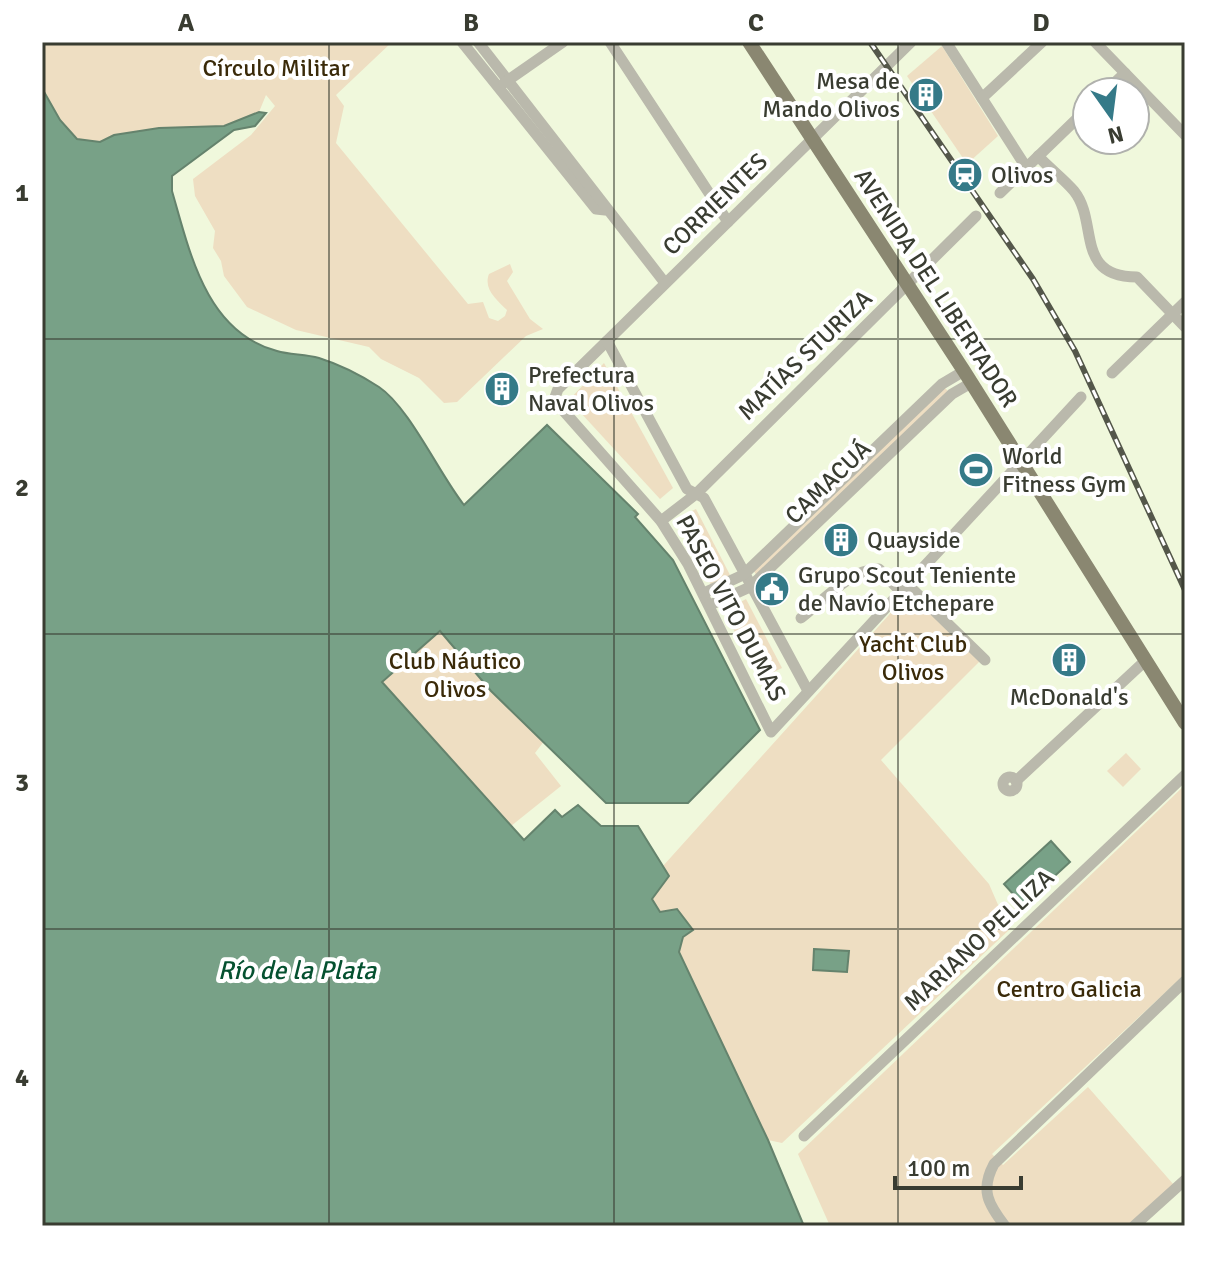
<svg xmlns="http://www.w3.org/2000/svg" width="1227" height="1268" viewBox="0 0 1227 1268" font-family="Signika,sans-serif">
<style>
.green{fill:#eedec2}
.water{fill:#78a187;stroke:#65836d;stroke-width:2}
.lines{fill:none;stroke-linecap:round;stroke-linejoin:round}
.minor{stroke:#bab9ac;stroke-width:11}
.major{stroke:#8a8771;stroke-width:14}
.rail-casing{stroke:#54574a;stroke-width:6}
.rail{stroke:#fff;stroke-width:3;stroke-dasharray:9;stroke-linecap:butt}
.grid{fill:none;stroke:#393c31;stroke-width:2;stroke-opacity:0.55}
.labels{text-anchor:middle;dominant-baseline:central;stroke-width:8;stroke-linejoin:round;paint-order:stroke}
.park-label{font-size:24px;fill:#3a2a09;stroke:#fff}
.poi-label{font-size:24px;fill:#393c31;stroke:#fff;text-anchor:start}
.street-label{font-size:24px;fill:#393c31;stroke:#fff}
.water-label{font-size:26px;font-style:italic;fill:#055130;stroke:#fff}
.neatline{fill:none;stroke:#393c31;stroke-width:3}
.grid-label{font-size:26px;text-anchor:middle;font-weight:bold;fill:#393c31}
</style>
<rect width="100%" height="100%" fill="#f0f8dc"/>
<!-- green -->
<g class="green">
<path d="M42,42H392L336,95L344,106L336,143L468,304L483,302L489,318L498,321L505,316L507,310C497,300 483,289 489,274L510,264L513,272L507,281L530,319L543,329L526,336L457,402L444,403L419,378L381,359L369,347L296,330L247,307L224,276L221,261L213,248L215,231L195,196L193,179L251,135L275,106L266,95L259,112L224,126L159,128L114,135L100,142L77,139L60,120L42,91Z"/>
<path d="M942,46L998,136L967,164L907,76Z"/>
<path d="M604,363L673,488L660,499L569,400Z"/>
<path d="M944,387L950,393L757,576L753,570Z"/>
<path d="M696,509L730,575L711,585L676,519Z"/>
<path d="M514,543L506,704L545,740L535,753L561,786L511,826L382,682Z"/>
<path d="M914,587L985,656L881,760L989,884L1009,930L782,1143L768,1140L679,952L683,936L693,930L660,912L651,898L669,876L663,866Z"/>
<path d="M746,599L782,668L759,679L724,611Z"/>
<path d="M1126,753L1141,769L1123,787L1107,771Z"/>
<path d="M1185,785V974L992,1154L1003,1165L1088,1087L1174,1185L1128,1226H830L798,1154Z"/>
</g>
<!-- water -->
<g class="water">
<path d="M43,90L60,120L77,139L100,142L114,135L159,128L224,126L259,112L266,113L255,126L234,130L172,176V191C190,253 206,332 277,351C290,355 305,354 319,358C338,364 362,376 379,387C409,407 440,475 464,505L547,425L638,514L635,517L673,560L760,730L688,803H606L491,691L440,631L382,682L524,840L555,810L562,817L578,805L601,826H638L669,876L652,899L660,912L677,909L693,930L683,937L679,952L768,1140L804,1226H42Z"/>
<path d="M1051,841L1070,862L1023,905L1004,884Z"/>
<path d="M814,949L849,951L847,972L813,970Z"/>
</g>
<g class="lines">
<!-- minor -->
<g class="minor">
<path d="M462,42L596,209L605,210"/>
<path d="M478,42L665,283"/>
<path d="M610,42L728,222"/>
<path d="M911,42L607,341L558,389L554,400L661,521L688,564L771,732L1081,397"/>
<path d="M946,42L1026,167"/>
<path d="M1095,42L1185,135"/>
<path d="M504,83L563,42"/>
<path d="M1105,92L1125,73"/>
<path d="M982,98L1042,42"/>
<path d="M1038,156C1049,168 1064,179 1074,191C1099,222 1074,277 1137,277L1185,327"/>
<path d="M1000,193L1087,109"/>
<path d="M607,341L687,489L704,498L808,691"/>
<path d="M1112,373L1185,302"/>
<path d="M661,521L696,494L976,216"/>
<path d="M908,585L985,660"/>
<path d="M704,593L743,575L942,384L964,371"/>
<path d="M710,605L750,587L952,394L971,383"/>
<path d="M801,618C822,602 852,568 879,569L901,592"/>
<circle cx="1010" cy="784" r="7"/>
<path d="M1016,781L1145,661"/>
<path d="M804,1136L1185,775"/>
<path d="M1005,1226C988,1204 980,1190 994,1164L1185,981"/>
<path d="M1134,1226L1185,1180"/>
</g>
<!-- major -->
<path class="major" d="M749,42L964,371L1185,723"/>
<defs>
<path id="rail" d="M870,42L1033,279L1075,351L1185,590"/>
</defs>
<!-- rail casing -->
<use href="#rail" class="rail-casing"/>
<!-- rail -->
<use href="#rail" class="rail"/>
</g>
<!-- grid -->
<path class="grid" d="M329,42V1226M614,42V1226M898,42V1226M42,339H1185M42,634H1185M42,929H1185"/>
<!-- icons -->
<defs>
<symbol id="building-disc" viewBox="-11 -11 22 22"><circle r="9.5" fill="#357a88" stroke="#fff"/><path d="M-4-6H4V6H1V3H-1V6H-4ZM-2.5-4.3h1.7v1.8h-1.7ZM.8-4.3h1.7v1.8H.8ZM-2.5-1h1.7V.8h-1.7ZM.8-1h1.7V.8H.8Z" fill="#fff"/></symbol>
<symbol id="station-disc" viewBox="-11 -11 22 22"><circle r="9.5" fill="#357a88" stroke="#fff"/><path d="M-3-6H3Q5-6 5-4V2Q5 4 3 4L4.5 6H3L1.5 4h-3L-3 6H-4.5L-3 4Q-5 4-5 2V-4Q-5-6-3-6ZM-3.5-4v3h7v-3ZM-3.5 1v1.5H-2V1ZM2 1v1.5H3.5V1Z" fill="#fff"/></symbol>
<symbol id="stadium-disc" viewBox="-11 -11 22 22"><circle r="9.5" fill="#357a88" stroke="#fff"/><path d="M0-5a6.5 5 0 1 0 0 10a6.5 5 0 1 0 0-10ZM-3.5-1.8h7v3.6h-7Z" fill="#fff"/></symbol>
<symbol id="civic-disc" viewBox="-11 -11 22 22"><circle r="9.5" fill="#357a88" stroke="#fff"/><path d="M-.6-6.5H3V-4.5H.6V-3L4-1V1h2V6H-6V1h2V-1L-.6-3ZM-1.2 2.5V6h2.4V2.5Z" fill="#fff"/></symbol>
</defs>
<g fill-rule="evenodd">
<use href="#building-disc" x="906" y="75" width="40" height="40"/>
<use href="#station-disc" x="945" y="155" width="40" height="40"/>
<use href="#building-disc" x="482" y="369" width="40" height="40"/>
<use href="#stadium-disc" x="956" y="450" width="40" height="40"/>
<use href="#building-disc" x="821" y="520" width="40" height="40"/>
<use href="#civic-disc" x="752" y="569" width="40" height="40"/>
<use href="#building-disc" x="1049" y="640" width="40" height="40"/>
</g>
<g class="labels">
<!-- park labels -->
<g class="park-label">
<text x="276" y="68">Círculo Militar</text>
<text x="913" y="644">Yacht Club<tspan x="913" dy="28">Olivos</tspan></text>
<text x="455" y="661">Club Náutico<tspan x="455" dy="28">Olivos</tspan></text>
<text x="1069" y="989">Centro Galicia</text>
</g>
<!-- poi labels -->
<g class="poi-label">
<text x="900" y="81" text-anchor="end">Mesa de<tspan x="900" dy="28">Mando Olivos</tspan></text>
<text x="991" y="175">Olivos</text>
<text x="528" y="375">Prefectura<tspan x="528" dy="28">Naval Olivos</tspan></text>
<text x="1002" y="456">World<tspan x="1002" dy="28">Fitness Gym</tspan></text>
<text x="867" y="540">Quayside</text>
<text x="798" y="575">Grupo Scout Teniente<tspan x="798" dy="28">de Navío Etchepare</tspan></text>
<text x="1069" y="697" text-anchor="middle">McDonald's</text>
</g>
<!-- street labels -->
<g class="street-label">
<text transform="translate(715 204) rotate(-44)">CORRIENTES</text>
<text transform="translate(936 288) rotate(57)">AVENIDA DEL LIBERTADOR</text>
<text transform="translate(805 355) rotate(-44)">MATÍAS STURIZA</text>
<text transform="translate(828 482) rotate(-44)">CAMACUÁ</text>
<text transform="translate(731 608) rotate(62)">PASEO VITO DUMAS</text>
<text transform="translate(979 940) rotate(-43)">MARIANO PELLIZA</text>
</g>
<!-- water labels -->
<g class="water-label">
<text x="297" y="971">Río de la Plata</text>
</g>
</g>
<!-- border -->
<rect width="1227" height="1268" fill="none" stroke="#ffffff" stroke-width="88"/>
<!-- north arrow -->
<g transform="translate(1111 116) rotate(166)"><circle r="38" fill="#ffffff" stroke="#b0b1ad" stroke-width="2"/>
<path d="M0-6L14 30L0 20L-14 30Z" fill="#357a88"/>
<text y="-12" font-size="22" font-weight="bold" text-anchor="middle" fill="#393c31">N</text>
</g>
<!-- scale -->
<path d="M895 1176v12h126v-12" fill="none" stroke="#393c31" stroke-width="4"/>
<text x="907" y="1176" font-size="24" fill="#393c31" stroke="#ffffff" stroke-width="6" paint-order="stroke">100 m</text>
<rect x="44" y="44" width="1139" height="1180" class="neatline"/>
<g class="grid-label">
<text x="186" y="31">A</text>
<text x="471" y="31">B</text>
<text x="756" y="31">C</text>
<text x="1041" y="31">D</text>
<text x="22" y="201">1</text>
<text x="22" y="496">2</text>
<text x="22" y="791">3</text>
<text x="22" y="1086">4</text>
</g>
</svg>
